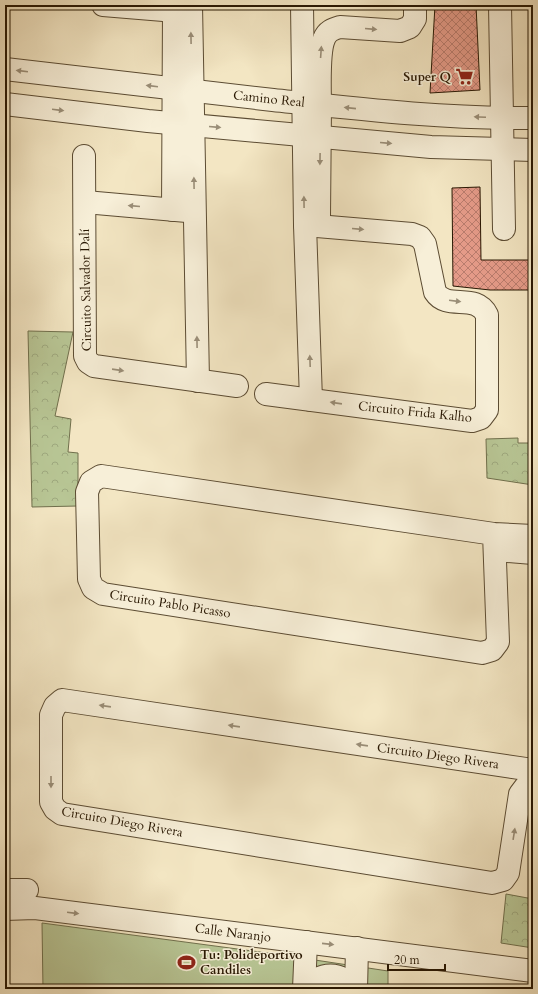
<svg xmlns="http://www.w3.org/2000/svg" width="538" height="994" viewBox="0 0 538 994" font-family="Cardo,serif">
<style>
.park{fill:url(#park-crowns);stroke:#706f4c}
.pitch{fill:#b8c695;stroke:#706f4c}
.building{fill:url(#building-cross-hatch);stroke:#291803}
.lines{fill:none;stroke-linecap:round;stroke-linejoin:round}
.minor-casing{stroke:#5c4c33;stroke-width:24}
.minor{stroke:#f7efd8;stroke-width:22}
.oneway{fill:#9a8e78}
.labels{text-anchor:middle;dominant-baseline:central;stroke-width:3;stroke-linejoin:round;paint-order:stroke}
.poi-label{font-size:13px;font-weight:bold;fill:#291803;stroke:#f7efd8;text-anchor:end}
.street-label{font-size:13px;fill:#291803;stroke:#f7efd8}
</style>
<defs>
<pattern id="park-crowns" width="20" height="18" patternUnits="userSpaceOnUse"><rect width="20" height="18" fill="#b8c695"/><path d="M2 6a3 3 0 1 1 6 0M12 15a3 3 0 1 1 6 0" fill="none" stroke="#9ea97f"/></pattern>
<pattern id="building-cross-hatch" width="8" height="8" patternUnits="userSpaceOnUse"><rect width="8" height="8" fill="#e59b89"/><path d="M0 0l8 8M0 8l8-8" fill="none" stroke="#ba7d6e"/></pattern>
</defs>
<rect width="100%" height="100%" fill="#f3e6c3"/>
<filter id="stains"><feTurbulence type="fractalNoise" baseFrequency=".005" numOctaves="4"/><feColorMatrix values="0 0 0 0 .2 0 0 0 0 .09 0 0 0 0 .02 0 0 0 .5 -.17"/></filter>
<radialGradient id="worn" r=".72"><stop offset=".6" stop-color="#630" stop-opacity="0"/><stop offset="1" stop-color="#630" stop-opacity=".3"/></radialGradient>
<!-- park -->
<g class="park">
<path d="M28,331L73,332L55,416L71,419L68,452L78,453V506L32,507Z"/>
<path d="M518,438V443H533V485L487,478L486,439Z"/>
<path d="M506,894L533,899V948L501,943Z"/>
</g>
<!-- pitch -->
<path class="pitch" d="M42,923L275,954L388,971V989H43Z"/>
<!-- building -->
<g class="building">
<path d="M435,5H476L480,90L430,93Z"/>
<path d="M480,187L481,260H533V290H490L453,286L452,188Z"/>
</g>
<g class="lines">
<defs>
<g id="minor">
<path d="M103,5L188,12"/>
<path d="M191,5L198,381"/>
<path d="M302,5L305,225L311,400"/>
<path d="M500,5L504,229"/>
<path d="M5,69C94,79 184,90 273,100C359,109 446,119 533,118"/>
<path d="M5,104L148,121L431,147L533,150"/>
<path d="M84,156L85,356L88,362L94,366L237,386"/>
<path d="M85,202L187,211"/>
<path d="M173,210L174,11"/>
<path d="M319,216C319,179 320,142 320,106C320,89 318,53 324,39C327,31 333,29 340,27L400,31L410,27L415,19V5"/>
<path d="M266,394L472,421L481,418L487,410V315C476,292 447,311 435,292L425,244L420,237L412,234L305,225"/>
<path d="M494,534L498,642L492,650L482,653L103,594L93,588L89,579L87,492L91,482L101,476L494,534L533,536"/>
<path d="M495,550L533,553"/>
<path d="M533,770L62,700L55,706L51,715V802L55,809L62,814L492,883L503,880L508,873L520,794L526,786L533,784"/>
<path d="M5,890H27"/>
<path d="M5,909L35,908L533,971"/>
<path d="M304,989L306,942"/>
<path d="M307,989C318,971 343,971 353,989"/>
<path d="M356,989L357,948"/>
</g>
</defs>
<!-- minor casing -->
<use href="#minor" class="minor-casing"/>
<!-- minor -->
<use href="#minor" class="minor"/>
</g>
<!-- one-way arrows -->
<defs><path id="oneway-solid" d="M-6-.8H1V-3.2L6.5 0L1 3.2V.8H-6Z"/></defs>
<g class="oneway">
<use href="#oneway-solid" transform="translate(371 29) rotate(5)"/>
<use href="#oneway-solid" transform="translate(191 38) rotate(-91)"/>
<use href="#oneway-solid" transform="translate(321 52) rotate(-86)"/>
<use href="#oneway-solid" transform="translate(22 71) rotate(-173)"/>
<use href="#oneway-solid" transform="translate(152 86) rotate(-173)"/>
<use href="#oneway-solid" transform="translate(350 108) rotate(-174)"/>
<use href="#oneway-solid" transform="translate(58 110) rotate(7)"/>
<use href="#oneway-solid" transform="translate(480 117) rotate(-177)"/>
<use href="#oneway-solid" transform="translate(215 127) rotate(5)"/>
<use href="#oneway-solid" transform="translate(386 143) rotate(5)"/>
<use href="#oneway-solid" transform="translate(320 159) rotate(91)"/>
<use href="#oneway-solid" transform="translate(194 183) rotate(-91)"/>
<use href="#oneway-solid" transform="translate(304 202) rotate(-91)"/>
<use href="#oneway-solid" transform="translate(134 206) rotate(-175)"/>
<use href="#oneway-solid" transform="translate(358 229) rotate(5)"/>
<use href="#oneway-solid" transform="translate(455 301) rotate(7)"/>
<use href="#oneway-solid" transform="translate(197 342) rotate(-91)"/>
<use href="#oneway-solid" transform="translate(310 361) rotate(-92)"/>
<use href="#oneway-solid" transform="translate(118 370) rotate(8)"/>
<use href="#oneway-solid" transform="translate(336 403) rotate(-172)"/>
<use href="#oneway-solid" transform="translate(105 706) rotate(-172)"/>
<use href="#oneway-solid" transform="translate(234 726) rotate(-172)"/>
<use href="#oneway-solid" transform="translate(362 745) rotate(-172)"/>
<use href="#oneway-solid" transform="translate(51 782) rotate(90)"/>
<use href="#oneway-solid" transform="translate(514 834) rotate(-81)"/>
<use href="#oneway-solid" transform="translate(73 913) rotate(7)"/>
<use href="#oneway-solid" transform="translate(328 944) rotate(6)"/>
</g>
<!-- icons -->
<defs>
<symbol id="supermarket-bare" viewBox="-9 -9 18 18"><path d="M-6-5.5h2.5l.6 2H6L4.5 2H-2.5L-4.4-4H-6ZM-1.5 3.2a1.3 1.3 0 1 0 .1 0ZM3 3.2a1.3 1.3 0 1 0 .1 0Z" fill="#8f2418" stroke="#f7efd8" stroke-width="2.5" paint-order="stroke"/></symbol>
<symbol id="stadium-bare" viewBox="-9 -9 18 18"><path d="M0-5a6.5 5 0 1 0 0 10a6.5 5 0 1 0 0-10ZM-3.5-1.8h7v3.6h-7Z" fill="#8f2418" stroke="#f7efd8" stroke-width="2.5" paint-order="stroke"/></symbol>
</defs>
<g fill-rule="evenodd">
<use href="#supermarket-bare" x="452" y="64" width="25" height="25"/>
<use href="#stadium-bare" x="174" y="950" width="25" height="25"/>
</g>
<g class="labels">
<!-- poi labels -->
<g class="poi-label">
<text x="451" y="77">Super Q</text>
<text x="200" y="955" text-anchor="start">Tu: Polideportivo<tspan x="200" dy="15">Candiles</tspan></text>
</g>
<!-- street labels -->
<g class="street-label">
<text transform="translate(269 99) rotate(6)">Camino Real</text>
<text transform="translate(86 290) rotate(-91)">Circuito Salvador Dalí</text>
<text transform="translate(415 412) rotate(6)">Circuito Frida Kalho</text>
<text transform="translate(170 604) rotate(9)">Circuito Pablo Picasso</text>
<text transform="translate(438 756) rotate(8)">Circuito Diego Rivera</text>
<text transform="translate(122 822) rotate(10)">Circuito Diego Rivera</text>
<text transform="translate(233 933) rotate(7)">Calle Naranjo</text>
</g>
</g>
<!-- margin -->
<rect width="538" height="994" fill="none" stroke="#f3e6c3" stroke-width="20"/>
<rect x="6" y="6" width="526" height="982" fill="none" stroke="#291803" stroke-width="2"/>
<rect x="10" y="10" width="518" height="974" fill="none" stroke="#291803"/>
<!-- scale -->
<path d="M388 964v6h57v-6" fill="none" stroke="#291803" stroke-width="2"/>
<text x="394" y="964" font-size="12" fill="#291803" stroke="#f7efd8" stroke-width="3" paint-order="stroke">20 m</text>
<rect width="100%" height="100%" filter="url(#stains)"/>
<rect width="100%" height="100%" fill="url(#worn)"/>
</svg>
